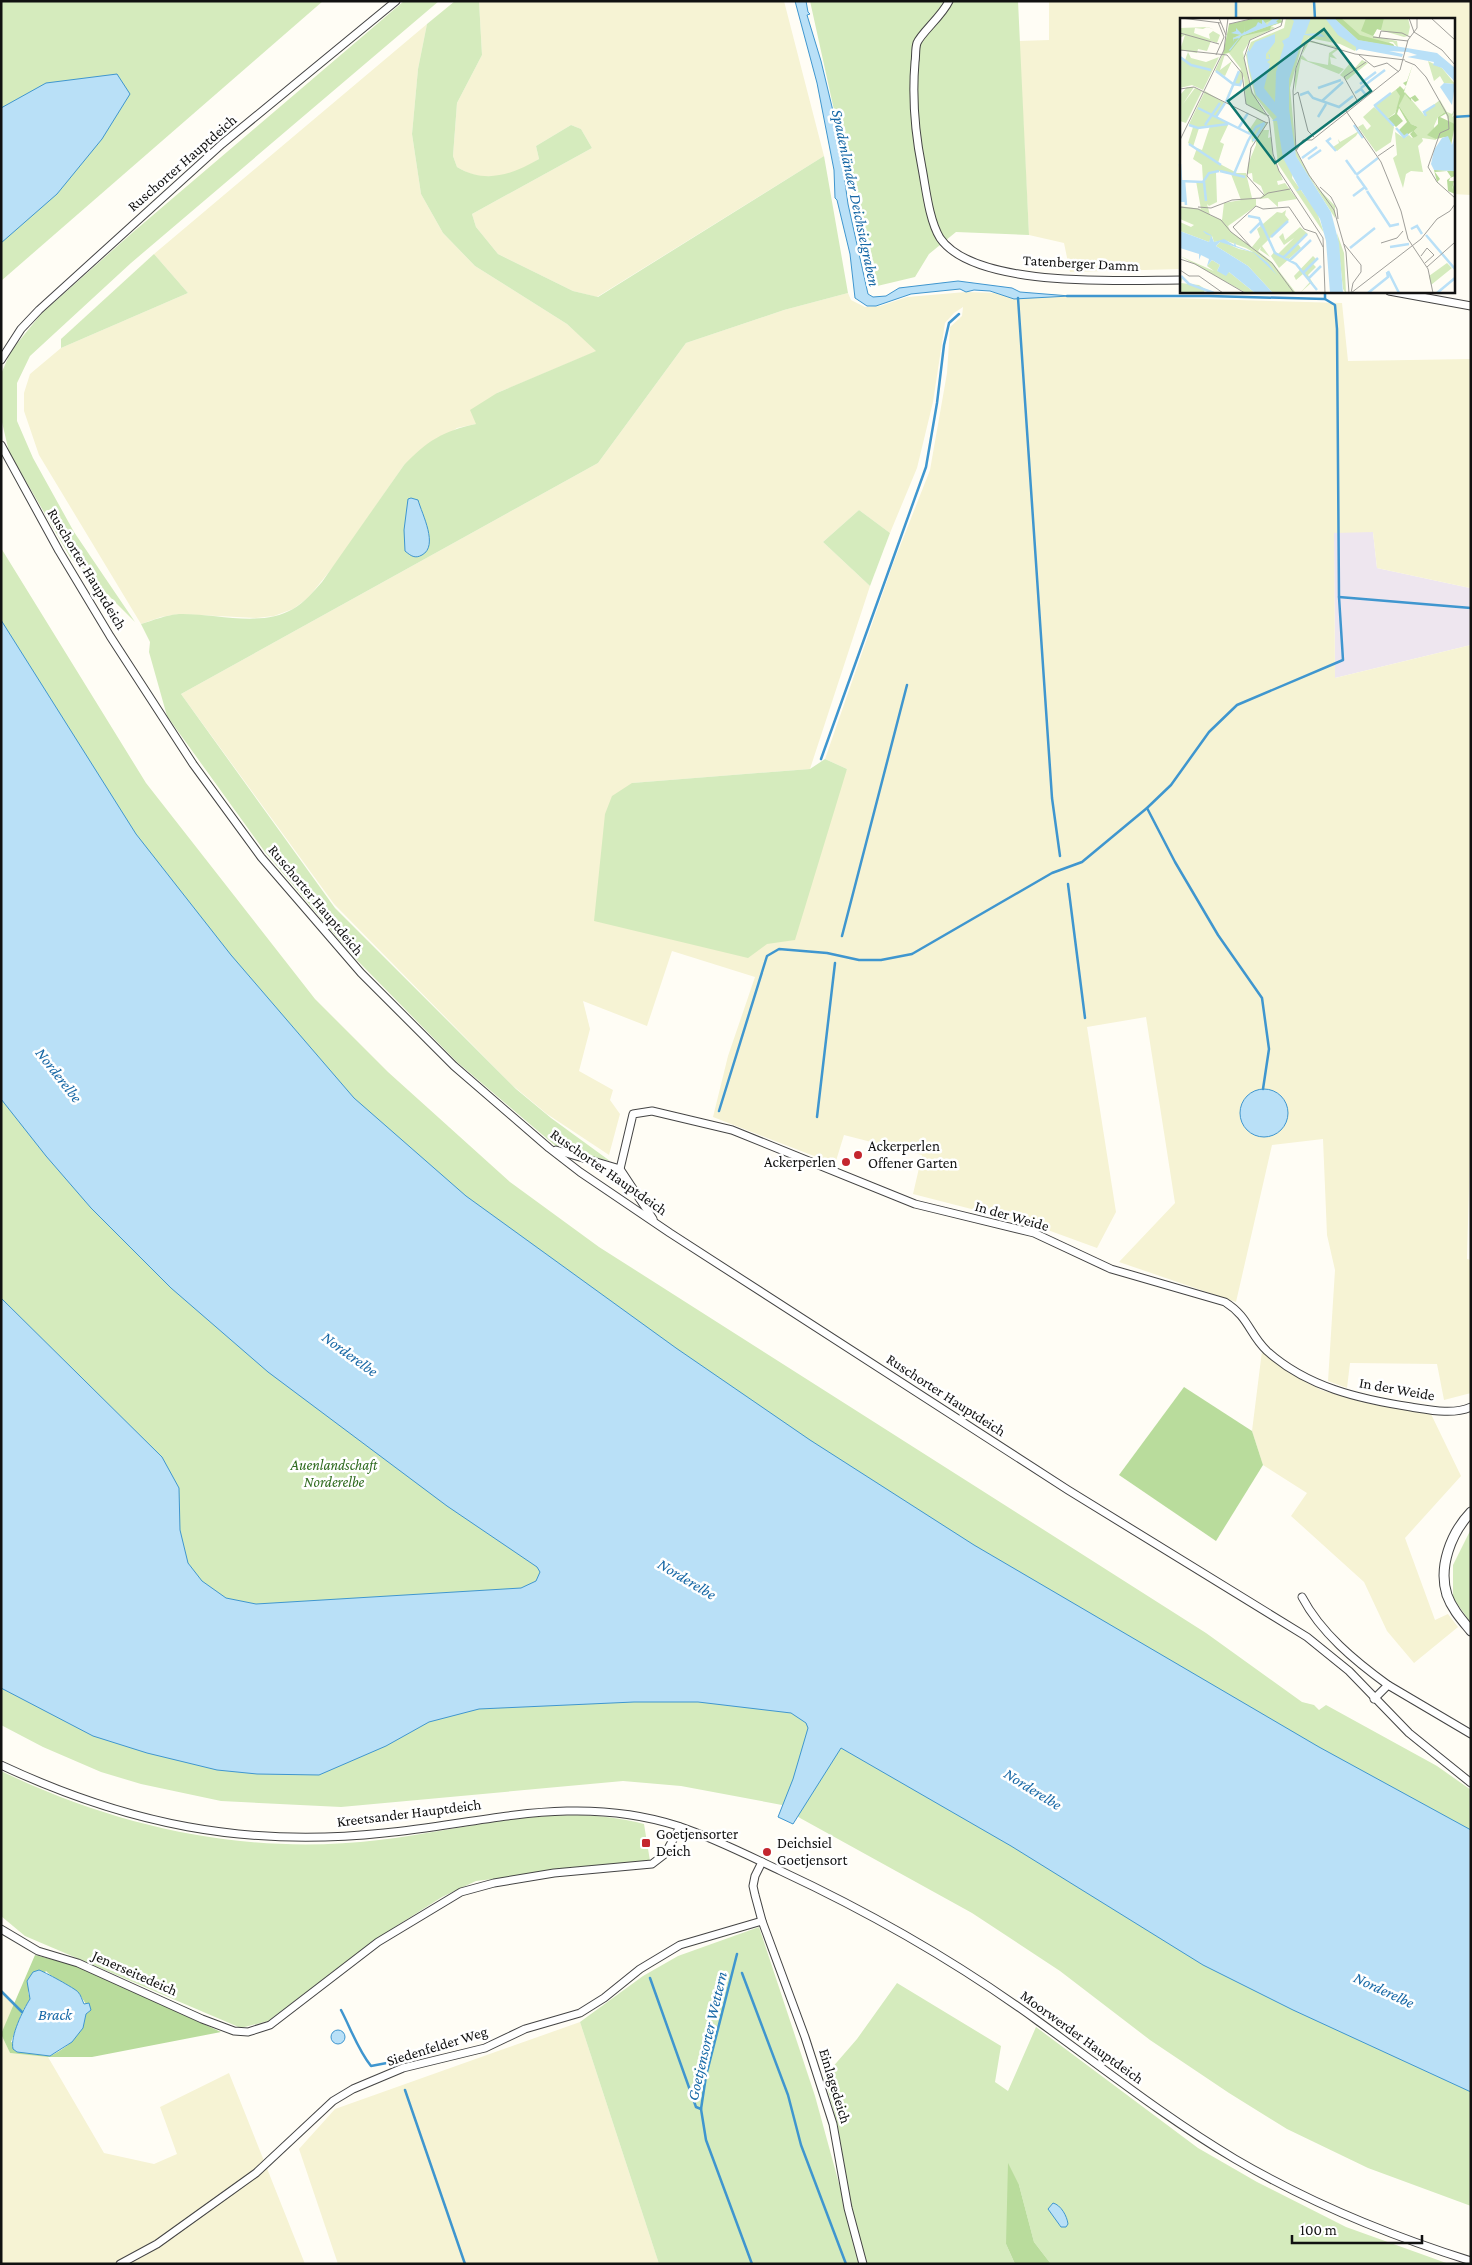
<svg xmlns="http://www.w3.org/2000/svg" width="1472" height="2265" viewBox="0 0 1472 2265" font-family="'Crimson Pro',serif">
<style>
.industrial{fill:#eee6ef}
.farmland{fill:#f6f3d4;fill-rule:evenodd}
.green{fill:#d5ebbd}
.forest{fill:#b9dc9c;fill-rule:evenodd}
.water{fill:#b9e0f7;stroke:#3f96cf}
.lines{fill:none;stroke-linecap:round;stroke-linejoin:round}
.stream{stroke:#3f96cf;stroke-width:2.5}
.minor-casing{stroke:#444;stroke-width:9}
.tertiary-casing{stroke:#444;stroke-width:11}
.minor{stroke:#fff;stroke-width:7}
.tertiary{stroke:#fff;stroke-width:9}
.poi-dot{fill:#c4262e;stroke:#fff;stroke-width:2}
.labels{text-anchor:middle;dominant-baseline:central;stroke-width:5;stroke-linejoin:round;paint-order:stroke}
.street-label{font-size:15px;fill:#111;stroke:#fff}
.poi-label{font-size:15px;fill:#111;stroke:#fff;text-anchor:start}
.park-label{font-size:15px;font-style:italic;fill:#2f6b1f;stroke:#fff}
.water-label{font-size:16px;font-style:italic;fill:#1768a6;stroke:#fff}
.inset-river{fill:none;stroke:#b9e0f7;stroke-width:2.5}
.inset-road{fill:none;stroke:#a09f9a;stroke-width:1}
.view{fill:#0f766e;fill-opacity:0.15;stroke:#0f766e;stroke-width:2.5}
.inset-edge{fill:none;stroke:#111;stroke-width:2.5}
</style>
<rect width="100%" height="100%" fill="#fffdf5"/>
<!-- industrial -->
<path class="industrial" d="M1334,532H1373L1377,568L1470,588L1471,645L1335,678Z"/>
<!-- farmland -->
<g class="farmland">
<path d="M479,1H784L824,156L597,297L573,291L498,254L476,227L472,214L592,148L581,129L571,125L536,146L539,159L523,169L501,176L483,177L468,173L457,167L453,156L457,103L482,55Z"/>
<path d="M1049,1H1471V195L1453,194V19H1181V269L1070,272L1064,243L1029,235L1019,41L1049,40Z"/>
<path d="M427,24L418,69L412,134L421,194L443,233L475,266L567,324L597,351L497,393L476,424L457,428L404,465L337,562L308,598L293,609L274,616L256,618L178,614L161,617L141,624L39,455L24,411V393L30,374L61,348L188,293L154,254Z"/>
<path d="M966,292L1342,303L1348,361L1471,359L1470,588L1377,568L1373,532L1334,533L1335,678L1471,645V1114L1467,1259L1471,1260V1393L1444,1400L1437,1364L1350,1363L1347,1388L1328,1381L1335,1270L1327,1235L1323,1139L1272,1145L1236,1302L1119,1262L1175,1203L1146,1017L1087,1027L1116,1212L1097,1248L1034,1225L913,1194L922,1155L844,1135L835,1164L713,1117L728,1056L755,977L672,951L647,1026L583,1001L590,1029L579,1071L613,1090L610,1100L620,1114L609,1155L547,1114L512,1085L334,904L181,694L598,463L686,343L784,310L848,293L851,300L865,307L880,306L907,297ZM963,307L962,316L950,327L947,373L930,470L893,564L825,759L847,769L766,944L632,783L810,769L870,586L823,542L859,510L890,533L917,468L933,402L945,323L954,313ZM1245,1127L1282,1128L1271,1136L1255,1135Z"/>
<path d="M1262,1351L1288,1372L1321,1390L1363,1402L1430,1412L1461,1476L1405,1538L1435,1620L1448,1614L1458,1627L1414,1663L1387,1631L1364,1582L1291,1516L1307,1493L1263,1465L1252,1431Z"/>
<path d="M1,1989L16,2004L1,2034Z"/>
<path d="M580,2022L659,2264H338L299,2149L335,2109Z"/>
<path d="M1,2034L10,2053L48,2057L104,2153L154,2164L177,2154L160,2107L229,2073L305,2264H1Z"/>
</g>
<!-- green -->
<g class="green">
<path d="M1,1H323L1,281Z"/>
<path d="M404,1H439L131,263L30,356L17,383V421L33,458L74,532L135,622L70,557L9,452L1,418V374L11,351L41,314L132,233Z"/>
<path d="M455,1H479L482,55L457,103L453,156L457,167C485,184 512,175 539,159L536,146L571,125L581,129L592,148L472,214L476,227L498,254L573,291L598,297L824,156L848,293L784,310L686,343L598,463L181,694L335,908L516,1089L551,1118L610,1161L558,1148L457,1062L352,955L265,852L167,716L149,652L150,642L141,624C154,620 166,615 179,614C215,613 260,628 293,609C305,602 313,592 322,582L404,465C427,441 443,431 476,424L470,410L497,393L596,351L567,324L475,266L443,233L421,194L412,134L418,69L427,24Z"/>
<path d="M810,1H1018L1029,235L956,232L929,254L915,277L873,287Z"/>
<path d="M154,254L188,293L61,348V339Z"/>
<path d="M859,510L890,533L870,586L823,542Z"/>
<path d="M1,548L146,783L315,999L388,1072L510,1182L599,1247L1206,1633L1302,1702L1314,1705L1319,1710L1326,1705L1437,1766L1471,1790V2206L1368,2168L1287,2129L1229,2093L1150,2040L1060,1971L972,1913L800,1818L782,1805L681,1786L623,1781L341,1807L221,1801L141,1784L101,1772L43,1747L1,1725Z"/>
<path d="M825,759L847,769L795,940L767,944L748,958L594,921L605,814L612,796L632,783L810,769Z"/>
<path d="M1471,1529V1623L1453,1598V1565Z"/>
<path d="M1,1771C119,1828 248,1856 379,1840C467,1830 556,1801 644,1824L650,1861L476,1881L442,1897L376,1939L268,2021L241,2028L25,1936L1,1916Z"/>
<path d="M759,1927L815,2096L861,2264H659L580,2022L643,1976L678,1956Z"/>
<path d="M897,1983L1001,2046L995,2082L1008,2091L1036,2027L1198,2148L1257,2182L1346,2227L1449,2264H1051L1034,2242L1019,2185L1006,2244L1015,2264H866L851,2208L837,2122L824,2077L857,2039Z"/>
</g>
<!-- forest -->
<g class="forest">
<path d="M1184,1387L1252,1431L1263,1465L1216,1541L1119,1475Z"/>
<path d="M35,1955L74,1965L221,2032L92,2057H48L10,2053L1,2034ZM46,1971C55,1981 66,1982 76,1991C82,1996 85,2004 91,2010L86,2014C82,2035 69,2047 50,2056L37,2053L11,2042L22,2012L30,1999L28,1992Z"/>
<path d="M1008,2163L1019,2185L1034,2242L1051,2264H1015L1006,2244Z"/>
</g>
<!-- water -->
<g class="water">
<path d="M795,1H806L808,12L810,14L807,15L821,61L845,161L844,175L848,204L868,294L873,297L886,296L899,288L958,281L1012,288L1020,292L1070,296L1014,299L990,291L974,290L966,292L960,289L911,294L876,306H867L855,298L850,254L837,200L835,198L834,170L817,83Z"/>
<path d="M117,74L130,94L102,139L57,194L1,243V108L46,83Z"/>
<path d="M411,498L418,500C422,514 439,546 422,555C415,559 411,556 405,551L404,530L408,499Z"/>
<path d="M1,620L136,834L231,955L354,1098L466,1196L676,1348L810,1440L974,1545L1319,1747L1471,1830V2092L1293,2010L1203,1965L1011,1846L841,1748L793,1824L778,1817L793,1779L808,1728L806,1723L791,1713L698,1702H634L479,1709L429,1722L386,1746L319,1775L257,1774L217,1770L147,1753L93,1736L1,1688V1298L162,1457L179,1488L180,1530L188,1563L202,1581L226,1598L256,1604L521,1588L536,1581L540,1572L537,1567L447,1506L268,1372L171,1288L91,1208L46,1156L1,1099Z"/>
<circle cx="1264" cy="1113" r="24"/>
<path d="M39,1970C43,1971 76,1989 78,1992C81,1995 82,2000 84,2004L89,2003L91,2010L86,2014L83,2028L72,2042L53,2054L50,2056L17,2052L13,2049C10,2036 23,2010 30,1999L27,1981L33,1972Z"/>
<circle cx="338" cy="2037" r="7"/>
<path d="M1053,2203C1061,2205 1067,2216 1068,2224L1066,2227H1061L1048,2209Z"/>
</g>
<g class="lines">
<!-- stream -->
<g class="stream">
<path d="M1236,1V19"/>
<path d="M1314,1L1315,19"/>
<path d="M1453,117L1469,116"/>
<path d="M1067,296H1209L1325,299"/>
<path d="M1018,298L1052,798L1060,856"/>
<path d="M1339,597L1471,608"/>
<path d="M821,759L926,467L937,403L944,345L949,323L959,314"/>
<path d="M1147,808L1175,862L1218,935L1262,998L1269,1049L1263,1089"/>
<path d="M1068,884L1085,1018"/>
<path d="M842,936L907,685"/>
<path d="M719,1111L767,956L779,949L827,953L859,960H881L912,954L1052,873L1082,862L1147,808L1171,785L1209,732L1237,705L1343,660L1339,597L1337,329L1335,305L1325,299V291"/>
<path d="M817,1117L835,963"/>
<path d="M737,1954L706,2076L701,2109L706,2140L752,2264"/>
<path d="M742,1973L788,2095L801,2145L846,2264"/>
<path d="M650,1978L696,2107L701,2109"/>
<path d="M1,1991L22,2012"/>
<path d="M341,2010C351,2029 358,2050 371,2066L392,2062L394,2066"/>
<path d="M405,2090L465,2264"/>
</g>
<defs>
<g id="minor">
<path d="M949,1C942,16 921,33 917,43C915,49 916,57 915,62C912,98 915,133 922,168C926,189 929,220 940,238C975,289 1124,280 1181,280"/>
<path d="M1389,291L1471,306"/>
<path d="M1,360L21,329L39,310L222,144L396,1"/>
<path d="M1,445L59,551L110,636L193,764L261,857L361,973L454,1066L549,1148L580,1172L670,1233L1068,1490L1307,1637L1349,1671L1409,1733L1471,1783"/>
<path d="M556,1150L620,1169"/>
<path d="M653,1219L620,1169L633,1114L652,1111L732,1130L915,1204L1034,1233L1111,1269L1225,1302C1249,1317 1249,1334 1267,1351C1307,1387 1359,1399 1411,1407C1430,1410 1453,1415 1471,1407"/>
<path d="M1302,1597C1321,1633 1355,1661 1388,1685"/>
<path d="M1374,1699L1388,1685L1471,1734"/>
<path d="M1,1765C127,1824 245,1848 384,1833C486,1823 575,1793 678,1826C714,1838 747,1855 781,1871C871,1913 957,1962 1038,2021C1103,2068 1166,2118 1235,2159C1310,2203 1388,2235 1471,2261"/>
<path d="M762,1862L755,1876L753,1886L755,1895L762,1921L805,2037L833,2124L848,2208L863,2264"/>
<path d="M1,1929L38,1951L78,1963L202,2019L234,2031L248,2032L270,2025L378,1942L461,1892L494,1883L554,1873L652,1864L665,1854L680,1827"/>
<path d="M120,2264L157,2244L256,2173L333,2101L353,2089L403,2068L485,2048L525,2029L580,2013L604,1998L640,1969L680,1945L762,1921"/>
</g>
<path id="tertiary" d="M1471,1512C1451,1533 1438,1567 1447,1595C1452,1609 1462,1620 1471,1631"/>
</defs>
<!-- minor casing -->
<use href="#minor" class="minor-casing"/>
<!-- tertiary casing -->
<use href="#tertiary" class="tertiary-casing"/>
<!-- minor -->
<use href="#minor" class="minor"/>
<!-- tertiary -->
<use href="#tertiary" class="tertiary"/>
</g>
<!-- markers -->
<g class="poi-dot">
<circle cx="858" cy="1155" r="5"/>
<circle cx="846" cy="1162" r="5"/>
<rect x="641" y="1838" width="10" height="10" rx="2.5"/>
<circle cx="767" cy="1852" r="5"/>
</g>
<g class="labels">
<!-- street labels -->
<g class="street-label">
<text transform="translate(182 163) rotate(-41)">Ruschorter Hauptdeich</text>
<text transform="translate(1081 263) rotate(3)">Tatenberger Damm</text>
<text transform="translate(87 569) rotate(59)">Ruschorter Hauptdeich</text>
<text transform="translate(316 900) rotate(50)">Ruschorter Hauptdeich</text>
<text transform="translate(609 1172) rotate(35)">Ruschorter Hauptdeich</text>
<text transform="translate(1012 1216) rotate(16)">In der Weide</text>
<text transform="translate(1397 1389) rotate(10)">In der Weide</text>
<text transform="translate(946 1395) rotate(33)">Ruschorter Hauptdeich</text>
<text transform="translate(409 1813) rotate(-7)">Kreetsander Hauptdeich</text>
<text transform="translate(135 1973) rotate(24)">Jenerseitedeich</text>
<text transform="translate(1082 2037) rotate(36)">Moorwerder Hauptdeich</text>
<text transform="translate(437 2046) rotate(-17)">Siedenfelder Weg</text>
<text transform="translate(835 2086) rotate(73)">Einlagedeich</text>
</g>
<!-- poi labels -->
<g class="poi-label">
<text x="868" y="1146">Ackerperlen<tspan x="868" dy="17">Offener Garten</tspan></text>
<text x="836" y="1162" text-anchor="end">Ackerperlen</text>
<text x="656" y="1834">Goetjensorter<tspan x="656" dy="17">Deich</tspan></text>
<text x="777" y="1843">Deichsiel<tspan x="777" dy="17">Goetjensort</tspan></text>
</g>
<!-- park labels -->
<g class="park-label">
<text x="334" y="1465">Auenlandschaft<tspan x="334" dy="17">Norderelbe</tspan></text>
</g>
<!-- water labels -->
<g class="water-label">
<text transform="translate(856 198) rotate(78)">Spadenländer Deichsielgraben</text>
<text transform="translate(59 1075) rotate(52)">Norderelbe</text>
<text transform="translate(350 1354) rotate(36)">Norderelbe</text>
<text transform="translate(687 1579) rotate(31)">Norderelbe</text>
<text transform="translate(1033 1789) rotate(32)">Norderelbe</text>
<text transform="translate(1384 1990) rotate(25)">Norderelbe</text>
<text x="55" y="2014">Brack</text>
<text transform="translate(707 2036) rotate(-77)">Goetjensorter Wettern</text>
</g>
</g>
<!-- overview -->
<g transform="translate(1180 18)">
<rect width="275" height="275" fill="#fffdf5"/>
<path d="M77,0H103L102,4L91,8L95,10L71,21L63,34L70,69L86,98L66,86L64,58L60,67H53L45,81L61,51L49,35L45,36L40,52L52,43L45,58L35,53L48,24ZM106,0H228L230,9L228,18L224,19L197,11L193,18L217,23L218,30L213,24H209L215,29L177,30L175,33L160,26L129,20L122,27L110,70L116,133L135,167L155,188V200L115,137L112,160L137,194L144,215L98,146L93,102L75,78L69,54L66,37L71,24L104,10ZM27,9L23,11L15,10L14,15L30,21L29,16L33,13L40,17L37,25L31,23L27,33L18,31L17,35L0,32L5,17L0,20V10L28,9L35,12ZM132,23L158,29L171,34L160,30L152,36L157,41L150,39L151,46L164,51L159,56L121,41L115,74V57L119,41L122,37L128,43L148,47L149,35L157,30L129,24L122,37L125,26L127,24ZM8,34L11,40L26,44L39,39L23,72L12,67L0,70V40L5,42ZM182,42L188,45L167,62L160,57L171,44L174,51ZM248,43L262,50L275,66L264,65L260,58L254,63ZM7,69H14L3,86L15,70L22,73L6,105L0,103V77ZM218,70L222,77L215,95L207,101L214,109L211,124L196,134L178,109L183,106L187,112L191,108L183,99L194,89L201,95L194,88ZM25,73L45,85L36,99L49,105L40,124L44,126L38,145L57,155H66L72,180L76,181V188L48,208L50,213L72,229L80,219L77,211L97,194L102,195L106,192L105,197L109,202L82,228L90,239L80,232L81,229L78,233L92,244L116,275H93L68,248L36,228L41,223L59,231L73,234L66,230L44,222L34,224L32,218L29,224L0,213V204L11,209L14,207L0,201V188L21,191L16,163H23L22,147L13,141L17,130L22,132L30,108L19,110L13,129L8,125L13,109L9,106ZM40,153L51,156L61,182L44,185L42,202L30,197L27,186L29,188L37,184L36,154ZM225,74L245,98L244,94L260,82L267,94L272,96L275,91L272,99L275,97V106L269,104L265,94L258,99L254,108L256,122L242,120L243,123L238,128L243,154L231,153L226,156L223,170L213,140L217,137L215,114L224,120L229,117L232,120L238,118L234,113L238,109L231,106L219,88ZM77,100L87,105L83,112H89L88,120L91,119L93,139L103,162L97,163L98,167L105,165L117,181L98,184V189L88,180L79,181L84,176L81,168L73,163L72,155L67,156L68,146L76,127V120L72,125L71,117L67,115ZM179,113L176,118L157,133L153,129L159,125L158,121L160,124ZM120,209L128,216L118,226L121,230L99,250L91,238L95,233L98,236L114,220L104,227L99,219L103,215L105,222ZM157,215L164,235L166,275L163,271ZM0,238L34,253L27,248L32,242L40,247L37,253L49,254L75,275H66ZM133,238L137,242L133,246L136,249L128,257L137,272L131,265L120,275L130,264L123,256L116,262L114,258ZM267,245L272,250L251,267L249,258ZM0,258L3,259L1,265L19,267L25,271L24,275H0Z" fill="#d5ebbd" fill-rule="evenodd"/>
<path d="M76,0H96L53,20L60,19L50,33L61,18L98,5L95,4L99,1L103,4L91,8L90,12L63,18L50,34L43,36L49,6ZM154,0H161L180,17L213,26L215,29L178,22ZM186,0H204L201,12L197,11L193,18L181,13ZM233,46L224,74L230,80L235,77L239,82L235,84L231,80V83L225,76L219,88L231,106L238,109L234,113L238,118L233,120L230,116L233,113L224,119L219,112L227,104L219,90L217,96L223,103L216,109L207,101L215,96L220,78L216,72L220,68L224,72L226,68L223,65L227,63ZM262,90L267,95L260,99L275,106L271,128L265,119L256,121L247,117L258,106V99L265,94ZM254,152L275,153V158L270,160L269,163H274L272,172L275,163V176L268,173L267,162L271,159L267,153L255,154L260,161L257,164Z" fill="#b9dc9c"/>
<path d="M85,0L87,7L92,1L101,0L96,3L98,5L61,18L50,33L49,32L59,20L54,21V24L53,20L61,17L51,15L56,13V10L62,16L65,13L64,5L65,14L76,8L74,1L76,8L78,4L82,6V2H83L87,7ZM110,0H131L125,16L140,15L145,19L124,17L109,61V91L116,138L151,194L159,225L163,275H150L146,223L140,201L121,172L116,173L119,170L103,140L97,103H92L97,99L76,77L68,45L67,35L69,30V34L75,24L95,16V24L86,36V41H90L88,36L90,37V42L87,44L90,46L84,70L95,84L96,54L104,27L102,23L109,19L114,3ZM145,0H154L178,22L257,35L275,50V64L262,50L253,47L254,44L227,39L237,37L228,34L209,33L223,36L222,39L179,31L176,33V29L158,17ZM264,65L275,66L272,87L260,69ZM275,116V153L254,152L251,146L254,132L262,120L268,118L272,127ZM0,213L29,224L31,218L26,216L23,213H24L31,217L34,224L44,221L54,227L55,224L56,228L75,235L88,245L93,252L97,257L74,235L40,224L36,228L68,248L93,275H75L49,254L46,258L37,253L40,247L32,242L27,248L29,241L21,237L19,242V236L0,230Z" fill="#b9e0f7"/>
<path class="inset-river" d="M0,39L11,47L31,52M36,53L53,66L60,67L62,62M180,66L196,54M138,70L161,62M181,70L205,52M175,75L181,71L186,77M120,77L128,74L133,80L159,89L173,78M142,83L163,64M46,84L59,53M194,88L211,75M195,88L214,108M18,90L70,116M246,98L244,94L255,87M36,99L45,85M138,99L146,86M9,107L18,110L48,106M25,107L40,85M174,107L183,120M216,110L224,119L228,116M58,111L68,95M151,120L147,123L156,133M73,123L84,106M9,126L41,147M122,140L137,129M128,141L141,132M166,142L176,156M0,146L1,162M40,153L65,159M54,156L68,123L76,109L85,105M176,157L198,140M177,158L187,172M0,163L23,164L29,155L39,153M1,163L2,184M2,163L4,184M4,163L6,187M24,164L26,183M187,173L210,208L219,206M173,178L185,169M68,198L79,200L95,235L116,246L137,272M231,211L237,208L242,216M70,215L80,205L84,211M246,217L275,251M91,219L108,203M210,229L229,226M170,230L195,210M104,239L127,216M110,242L131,222M208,253L219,275M124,254L138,240M1,258L9,266L34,275M129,260L141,248M188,275L208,259L207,254M257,275L275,260"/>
<path class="inset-road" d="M1,0L41,5M39,0L46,17M103,0L101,8L70,22L64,40L72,75L89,100L93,136L99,153L143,220L145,275M229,0L234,14L262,32L275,47M251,0L275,22M49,6L75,0M0,15L39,26M193,19L228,23M199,20L201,13L222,15L230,19M0,32L47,37L62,55L66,86L89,98M36,37L44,19L38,4M179,37L194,49L207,45L219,54M225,43L235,47L246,59L268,98L269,111L260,115L248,149L257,164L275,180M0,71L14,69L87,105M114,77L118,74L128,113L134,119M178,84L164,59L186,44M166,93L201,144L221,193L228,221L248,251L253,275M0,122L44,32L48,0M116,133L123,122H132L220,52L228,22L237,10V0M198,138L214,127M140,169L151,179L157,191L158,201M84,177L67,158L71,130L88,104M76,188L83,191L109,189L124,211L136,215L143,229M0,189L18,191L41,202L51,214L92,245L114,275M18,189L31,190L52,182L81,180L88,175L110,171M201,225L217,220L223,213M164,226L181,247V254L173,265L171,275M71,229L53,209L76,188M241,238L247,230L254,237L245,245M0,241L15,246L65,275M247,249L274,225M0,252L9,258H19L43,275M169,275L166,234L154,192L129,157L116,132L113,73L116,50L125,26L130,23L175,36L225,42M171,275L241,221L257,201L270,193L275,186"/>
<path class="view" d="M144,11L191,73L95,145L48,83Z"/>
<rect width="275" height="275" class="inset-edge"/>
</g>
<!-- border -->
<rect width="1472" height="2265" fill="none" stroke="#111111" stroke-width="5"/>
<!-- scale -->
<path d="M1292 2235v8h130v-8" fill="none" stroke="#111111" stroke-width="2.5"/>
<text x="1300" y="2235" font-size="15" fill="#111111" stroke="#ffffff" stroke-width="4" paint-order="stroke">100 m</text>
</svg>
